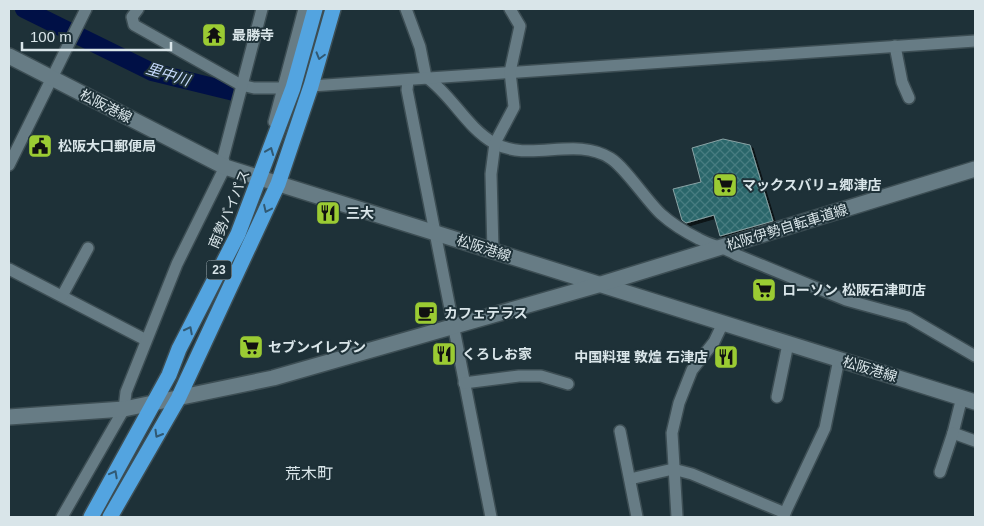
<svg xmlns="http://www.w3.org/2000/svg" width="984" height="526" viewBox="0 0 984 526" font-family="Helvetica,'Noto Sans JP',sans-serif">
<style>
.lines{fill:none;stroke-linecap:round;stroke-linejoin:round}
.river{stroke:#001046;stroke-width:18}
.building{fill:url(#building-cross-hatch);stroke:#8aa3a5;filter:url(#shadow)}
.street-casing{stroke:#3d4e54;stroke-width:14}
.secondary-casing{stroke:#3d4e54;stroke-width:18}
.highway-casing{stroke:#3d4e54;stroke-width:18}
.street{stroke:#677c85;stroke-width:11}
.secondary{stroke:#677c85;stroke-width:15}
.highway{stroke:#53a4e0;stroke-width:15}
.oneway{stroke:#315973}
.labels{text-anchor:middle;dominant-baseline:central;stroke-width:4;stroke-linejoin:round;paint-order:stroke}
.shield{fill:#1e3138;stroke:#a1afb4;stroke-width:1}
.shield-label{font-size:12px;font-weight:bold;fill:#d9e5e9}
.poi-label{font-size:14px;font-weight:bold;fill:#d9e5e9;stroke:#1e3138;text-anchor:start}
.street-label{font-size:14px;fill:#d9e5e9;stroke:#1e3138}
.water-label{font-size:15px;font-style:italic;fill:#c6dafd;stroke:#1e3138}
.quarter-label{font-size:16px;fill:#d9e5e9;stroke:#1e3138}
</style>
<defs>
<pattern id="building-cross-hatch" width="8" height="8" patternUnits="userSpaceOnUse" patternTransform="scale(1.25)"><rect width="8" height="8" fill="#29666b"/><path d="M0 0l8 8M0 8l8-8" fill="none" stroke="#477c80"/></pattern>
<filter id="shadow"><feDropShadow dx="3" dy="3" stdDeviation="0" flood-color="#0009"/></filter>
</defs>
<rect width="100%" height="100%" fill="#1e3138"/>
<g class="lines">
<!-- river -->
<path class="river" d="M24,9L152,72L234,92"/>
</g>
<!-- building -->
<path class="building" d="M723,139L750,145L773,221L720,236L714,215L686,223L682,220L673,189L701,182L692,148Z"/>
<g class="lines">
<defs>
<g id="street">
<path d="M138,9L132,17L134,25L241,85L254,88H283L274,122"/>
<path d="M406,9L420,47L426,77C452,95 466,127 494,143C530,163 575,136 610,158C625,167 646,200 661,214C671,223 687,233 699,239C712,246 724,247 737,255L846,300L908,317L975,356"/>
<path d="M895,46L902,82L909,98"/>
<path d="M408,80L407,90L491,517"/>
<path d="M311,86L975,41"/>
<path d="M283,88L304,9"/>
<path d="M9,165L86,9"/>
<path d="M493,251L491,174L495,143L514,107L510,72L520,26L510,9"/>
<path d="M9,269L146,340"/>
<path d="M62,296L88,248"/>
<path d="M464,383L519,376H541L568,384"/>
<path d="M777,397L788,344"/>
<path d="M962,397L953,433L975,441"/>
<path d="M620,431L637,517"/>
<path d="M940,472L953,433"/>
<path d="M630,479L673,469L692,474L785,513"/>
<path d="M62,517L124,409L126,392L177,264L225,167L223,158L262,9"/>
<path d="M677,517L672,433L679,403L692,370L714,342L723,323"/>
<path d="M783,517L825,428L839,359"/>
</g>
<g id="secondary">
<path d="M9,56L225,167L975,402"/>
<path d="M9,417L124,409L273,378L598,285L975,169"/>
</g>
<g id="highway">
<path d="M91,517L169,375L179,349L238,234L293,88L315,9"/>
<path d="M110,517L178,399L278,184L311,86L333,9"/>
</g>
</defs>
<!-- street casing -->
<use href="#street" class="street-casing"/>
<!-- secondary casing -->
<use href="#secondary" class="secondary-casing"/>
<!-- highway casing -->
<use href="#highway" class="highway-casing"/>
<!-- street -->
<use href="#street" class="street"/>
<!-- secondary -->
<use href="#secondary" class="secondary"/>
<!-- highway -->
<use href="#highway" class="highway"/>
</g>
<!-- one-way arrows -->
<defs><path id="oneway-chevron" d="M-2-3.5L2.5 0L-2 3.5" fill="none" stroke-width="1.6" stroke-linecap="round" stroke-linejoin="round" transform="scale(1.25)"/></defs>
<g class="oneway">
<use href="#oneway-chevron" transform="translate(320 56) rotate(106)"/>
<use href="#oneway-chevron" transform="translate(270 151) rotate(-68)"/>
<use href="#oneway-chevron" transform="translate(267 209) rotate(115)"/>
<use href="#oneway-chevron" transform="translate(189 330) rotate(-63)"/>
<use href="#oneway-chevron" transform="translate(158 434) rotate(120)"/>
<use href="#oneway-chevron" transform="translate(114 474) rotate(-62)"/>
</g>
<!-- icons -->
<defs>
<symbol id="temple-square" viewBox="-11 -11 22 22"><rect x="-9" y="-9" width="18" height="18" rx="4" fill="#9bcb33" stroke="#1e3138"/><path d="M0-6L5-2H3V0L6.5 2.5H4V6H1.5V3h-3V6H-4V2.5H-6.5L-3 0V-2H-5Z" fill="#111"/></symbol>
<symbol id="civic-square" viewBox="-11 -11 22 22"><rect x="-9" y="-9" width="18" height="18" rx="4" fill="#9bcb33" stroke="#1e3138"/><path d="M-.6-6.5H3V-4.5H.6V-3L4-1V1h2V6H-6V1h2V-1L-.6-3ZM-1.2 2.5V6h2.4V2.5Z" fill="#111"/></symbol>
<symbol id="supermarket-square" viewBox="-11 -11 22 22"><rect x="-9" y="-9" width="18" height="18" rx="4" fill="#9bcb33" stroke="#1e3138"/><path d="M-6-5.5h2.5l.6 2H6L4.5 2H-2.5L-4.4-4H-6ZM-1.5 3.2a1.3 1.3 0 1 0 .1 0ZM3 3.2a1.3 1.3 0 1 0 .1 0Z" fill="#111"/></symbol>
<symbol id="restaurant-square" viewBox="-11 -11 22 22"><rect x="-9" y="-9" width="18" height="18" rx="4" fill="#9bcb33" stroke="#1e3138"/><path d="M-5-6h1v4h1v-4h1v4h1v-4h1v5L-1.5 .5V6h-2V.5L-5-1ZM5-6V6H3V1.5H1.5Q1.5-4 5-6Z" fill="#111"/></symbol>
<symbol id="cafe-square" viewBox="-11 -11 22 22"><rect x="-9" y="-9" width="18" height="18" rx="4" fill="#9bcb33" stroke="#1e3138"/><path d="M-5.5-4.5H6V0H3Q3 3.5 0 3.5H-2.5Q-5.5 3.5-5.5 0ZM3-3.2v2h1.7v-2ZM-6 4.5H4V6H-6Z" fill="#111"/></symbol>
</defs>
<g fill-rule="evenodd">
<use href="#temple-square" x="200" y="21" width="28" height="28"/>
<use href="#civic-square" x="26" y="132" width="28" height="28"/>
<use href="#supermarket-square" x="711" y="171" width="28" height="28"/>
<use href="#restaurant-square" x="314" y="199" width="28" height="28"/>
<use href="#supermarket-square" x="750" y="276" width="28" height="28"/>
<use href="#cafe-square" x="412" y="299" width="28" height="28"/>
<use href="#supermarket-square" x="237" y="333" width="28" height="28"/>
<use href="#restaurant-square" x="430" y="340" width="28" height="28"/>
<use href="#restaurant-square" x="712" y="343" width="28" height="28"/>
</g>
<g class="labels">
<!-- shield labels -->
<rect class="shield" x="206.5" y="260.5" width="25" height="19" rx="4"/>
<g class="shield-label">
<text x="219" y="270">23</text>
</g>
<!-- poi labels -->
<g class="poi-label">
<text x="232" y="35">最勝寺</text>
<text x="58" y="146">松阪大口郵便局</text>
<text x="742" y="185">マックスバリュ郷津店</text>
<text x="346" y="213">三大</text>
<text x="782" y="290">ローソン 松阪石津町店</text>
<text x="444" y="313">カフェテラス</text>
<text x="268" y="347">セブンイレブン</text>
<text x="462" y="354">くろしお家</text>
<text x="708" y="357" text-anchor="end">中国料理 敦煌 石津店</text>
</g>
<!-- street labels -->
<g class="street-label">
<text transform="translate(106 106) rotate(27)">松阪港線</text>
<text transform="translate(229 209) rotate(-67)">南勢バイパス</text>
<text transform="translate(787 227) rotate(-17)">松阪伊勢自転車道線</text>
<text transform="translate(484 248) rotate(18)">松阪港線</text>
<text transform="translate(870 369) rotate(17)">松阪港線</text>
</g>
<!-- water labels -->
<g class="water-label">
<text transform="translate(168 74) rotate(17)">里中川</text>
</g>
<!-- quarter labels -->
<g class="quarter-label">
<text x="309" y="473">荒木町</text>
</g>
</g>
<!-- border -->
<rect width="984" height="526" fill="none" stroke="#d9e5e9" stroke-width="20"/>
<!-- scale -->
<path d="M22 42v8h149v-8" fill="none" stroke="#d9e5e9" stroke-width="2.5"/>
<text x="30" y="42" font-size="15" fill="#d9e5e9" stroke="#1e3138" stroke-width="4" paint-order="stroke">100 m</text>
</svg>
